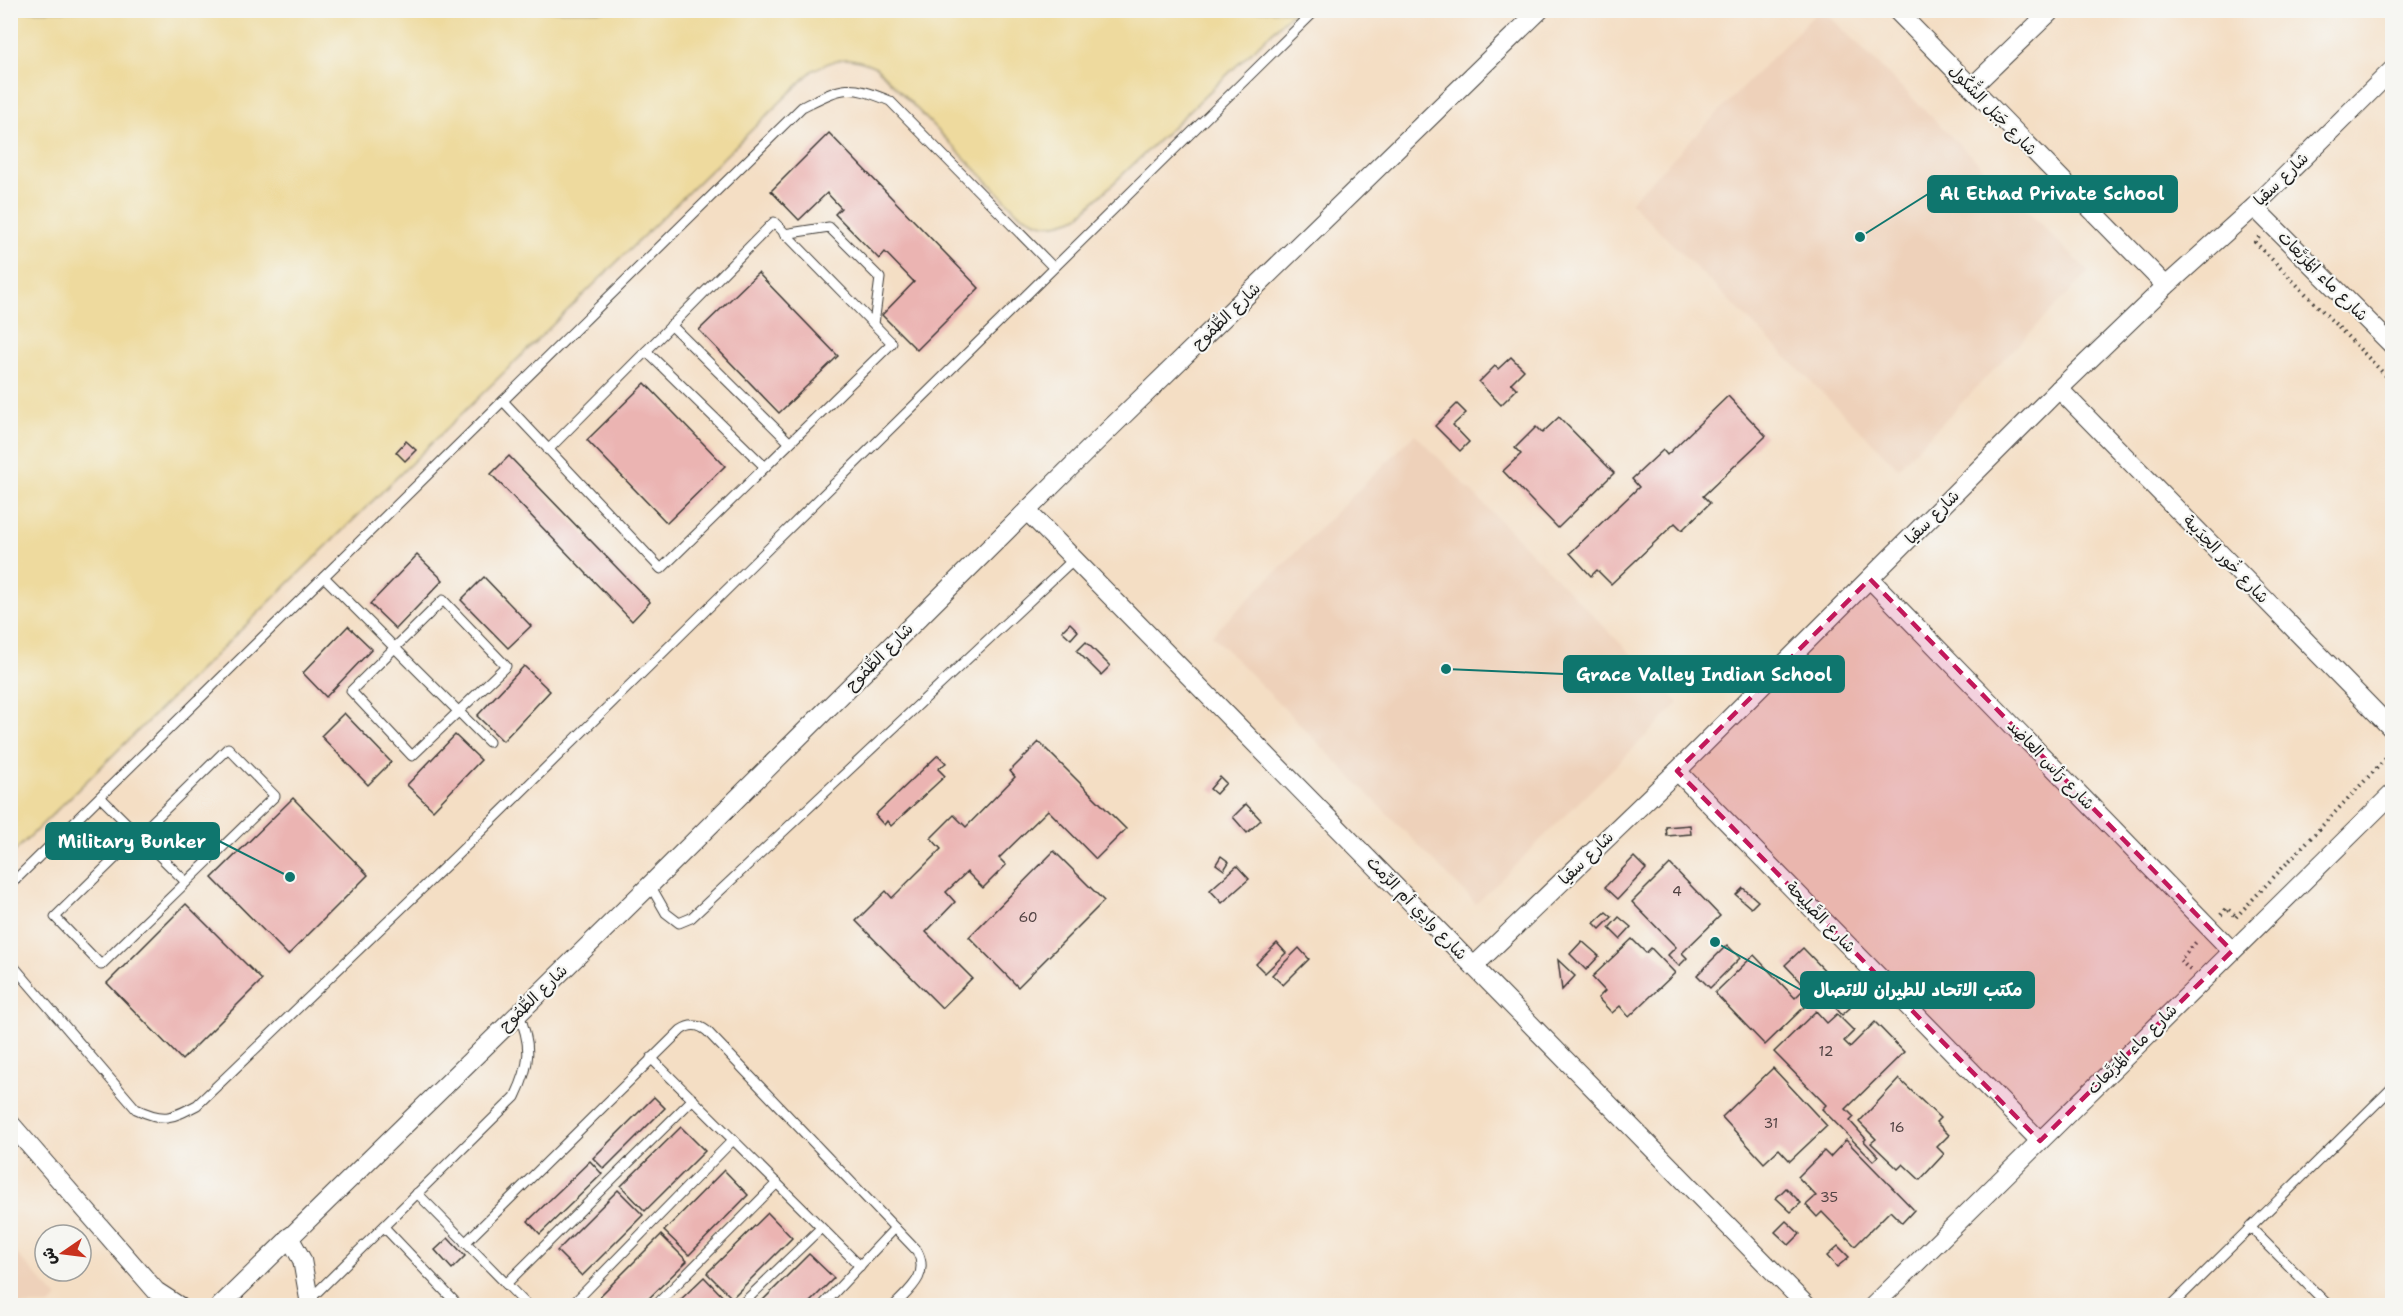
<svg xmlns="http://www.w3.org/2000/svg" width="2403" height="1316" viewBox="0 0 2403 1316" font-family="'Shantell Sans','Playpen Sans Arabic',sans-serif">
<style>
.built{fill:#eed1ba}
.sand{fill:#eeda9e;stroke:#857b5d;stroke-width:1.5}
.building{fill:#ebb4b2}
.lines{fill:none;stroke-linecap:round;stroke-linejoin:round}
.service-casing{stroke:#3c3935;stroke-width:11}
.minor-casing{stroke:#3c3935;stroke-width:20}
.path{stroke:#3c3935;stroke-width:4;stroke-dasharray:1.5 4.5;stroke-linecap:butt}
.service{stroke:#fff;stroke-width:9}
.minor{stroke:#fff;stroke-width:18}
.marked{fill:#c2185b;fill-opacity:0.2;stroke:#c2185b;stroke-width:4.5;stroke-dasharray:12 8;stroke-linejoin:round}
.labels{text-anchor:middle;dominant-baseline:central;stroke-width:4.5;stroke-linejoin:round;paint-order:stroke}
.number-label{font-size:14px;fill:#504242}
.street-label{font-size:16px;fill:#1c1c1c;stroke:#f6f6f2}
.leader{fill:none;stroke:#0f766e;stroke-width:2}
.callout-dot{fill:#0f766e;stroke:#f6f6f2;stroke-width:2}
.callout{fill:#0f766e;stroke:#0f766e;stroke-width:2}
.callout-label{font-size:18px;text-anchor:middle;font-weight:bold;fill:#fff}
</style>
<rect width="100%" height="100%" fill="#f6f6f2"/>
<filter id="ink" filterUnits="userSpaceOnUse"><feTurbulence type="fractalNoise" baseFrequency=".0167" numOctaves="2"/><feDisplacementMap in="SourceGraphic" scale="12" xChannelSelector="R" yChannelSelector="G"/><feConvolveMatrix kernelMatrix="1 2 1 2 8 2 1 2 1" color-interpolation-filters="sRGB"/></filter>
<filter id="wash" filterUnits="userSpaceOnUse"><feTurbulence type="fractalNoise" baseFrequency=".008" numOctaves="4" result="noise"/><feDisplacementMap in="SourceGraphic" scale="24" xChannelSelector="R" yChannelSelector="G"/><feGaussianBlur stdDeviation="1.35" result="paint"/><feColorMatrix in="noise" values="0 0 0 0 0 0 0 0 0 0 0 0 0 0 0 0 0 1.4 0 .05"/><feComposite in="paint" operator="in"/></filter>
<g filter="url(#wash)">
<rect width="100%" height="100%" fill="#f4dec4"/>
<!-- built -->
<g class="built">
<path d="M1818,11H1824L2089,272L1898,468L1630,202Z"/>
<path d="M1415,434L1679,703L1476,904L1212,635Z"/>
<path d="M10,1247L58,1298L50,1305H11Z"/>
</g>
<!-- sand -->
<path class="sand" d="M11,11H1294L1078,217C1052,228 1043,227 1018,213L876,67C848,55 840,57 813,70L11,855Z"/>
<g id="blocks">
<!-- building -->
<g class="building">
<path d="M829,133L979,288L917,350L882,315L914,282L885,252L879,259L835,214L841,208L827,193L799,220L771,191Z"/>
<path d="M758,273L838,356L779,413L699,330Z"/>
<path d="M1511,357L1524,370L1511,383L1517,389L1501,405L1479,382L1495,366L1498,369Z"/>
<path d="M645,383L725,466L667,523L587,440Z"/>
<path d="M1728,396L1766,436L1703,496L1710,503L1682,530L1675,523L1611,584L1597,570L1591,576L1570,553L1639,487L1632,479L1663,450L1667,455Z"/>
<path d="M1457,404L1466,413L1453,425L1469,442L1460,451L1435,426Z"/>
<path d="M1559,417L1614,473L1558,528L1503,471L1521,454L1515,448L1536,427L1542,433Z"/>
<path d="M406,441L416,450L405,461L396,452Z"/>
<path d="M509,456L650,602L632,621L491,474Z"/>
<path d="M417,555L443,580L396,629L370,604Z"/>
<path d="M484,577L531,626L508,648L461,600Z"/>
<path d="M1070,623L1078,631L1071,639L1062,631Z"/>
<path d="M348,626L372,649L326,697L303,673Z"/>
<path d="M1086,642L1110,666L1101,675L1077,651Z"/>
<path d="M524,666L550,691L503,741L477,716Z"/>
<path d="M344,713L391,762L368,785L321,736Z"/>
<path d="M455,735L481,760L433,810L407,785Z"/>
<path d="M1039,742L1126,829L1096,859L1048,810L999,858L1006,865L983,888L967,872L946,892L955,902L926,932L972,978L942,1008L856,921L886,891L892,898L941,849L931,838L954,815L966,827L1015,777L1010,771Z"/>
<path d="M938,755L946,763L938,769L945,776L891,826L887,821L884,825L875,815Z"/>
<path d="M1220,777L1226,783L1216,794L1210,789Z"/>
<path d="M293,798L368,875L288,955L212,878Z"/>
<path d="M1246,804L1261,820L1247,833L1233,817Z"/>
<path d="M1690,825L1691,834L1667,836L1666,827Z"/>
<path d="M1054,851L1104,901L1018,987L969,937Z"/>
<path d="M1221,856L1229,862L1224,870L1216,864Z"/>
<path d="M1634,857L1646,869L1618,899L1605,887Z"/>
<path d="M1670,864L1720,916L1682,953L1687,958L1679,966L1668,955L1676,947L1632,902Z"/>
<path d="M1237,866L1249,879L1222,903L1210,890Z"/>
<path d="M1743,888L1758,901L1751,908L1736,895Z"/>
<path d="M186,904L262,980L182,1060L107,983Z"/>
<path d="M1606,912L1612,917L1600,929L1594,923Z"/>
<path d="M1619,917L1631,927L1620,939L1609,928Z"/>
<path d="M1632,939L1646,953L1651,948L1675,973L1629,1017L1620,1006L1612,1013L1598,998L1605,991L1592,977Z"/>
<path d="M1582,941L1599,956L1586,970L1570,954Z"/>
<path d="M1277,943L1286,953L1265,973L1256,964Z"/>
<path d="M1727,945L1740,958L1710,988L1697,975Z"/>
<path d="M1299,948L1309,959L1283,985L1272,975Z"/>
<path d="M1803,948L1833,979L1765,1045L1715,993L1754,955L1795,998L1806,987L1785,965Z"/>
<path d="M1558,960L1575,976L1562,990Z"/>
<path d="M1841,999L1850,1008L1842,1015L1834,1006Z"/>
<path d="M1816,1011L1827,1023L1837,1014L1854,1031L1844,1041L1850,1047L1875,1022L1904,1052L1846,1109L1854,1117L1850,1121L1866,1139L1864,1141L1878,1156L1873,1161L1822,1109L1826,1105L1774,1052Z"/>
<path d="M1773,1068L1827,1126L1790,1161L1779,1149L1764,1163L1722,1117Z"/>
<path d="M1899,1079L1940,1118L1936,1122L1949,1135L1937,1147L1944,1154L1920,1180L1903,1164L1898,1169L1871,1143L1876,1139L1859,1122Z"/>
<path d="M654,1097L665,1108L604,1169L593,1158Z"/>
<path d="M681,1127L705,1151L645,1211L621,1186Z"/>
<path d="M1846,1140L1914,1210L1902,1223L1890,1211L1855,1246L1822,1212L1817,1217L1806,1205L1816,1196L1798,1177L1824,1151L1830,1157Z"/>
<path d="M590,1161L602,1174L540,1234L528,1221Z"/>
<path d="M724,1170L748,1195L689,1255L664,1231Z"/>
<path d="M1786,1188L1801,1203L1791,1212L1776,1198Z"/>
<path d="M618,1190L643,1215L582,1276L557,1251Z"/>
<path d="M768,1213L792,1238L732,1298L707,1273Z"/>
<path d="M1786,1221L1800,1234L1789,1245L1775,1232Z"/>
<path d="M661,1235L687,1261L642,1305H610L600,1296Z"/>
<path d="M448,1238L465,1256L452,1269L435,1250Z"/>
<path d="M1838,1246L1849,1257L1837,1267L1827,1256Z"/>
<path d="M809,1254L834,1278L807,1305H758Z"/>
<path d="M704,1277L729,1303L726,1305H675Z"/>
</g>
</g>
</g>
<g filter="url(#ink)">
<use href="#blocks" fill-opacity="0" stroke="#3c3935" stroke-width="1.5"/>
<g class="lines">
<defs>
<g id="service">
<path d="M784,234L829,227L880,278L874,324"/>
<path d="M671,325L789,442"/>
<path d="M646,351L765,467"/>
<path d="M503,401L661,569L892,343L774,222L548,450"/>
<path d="M324,577L489,742"/>
<path d="M443,600L506,666L412,756L351,691Z"/>
<path d="M228,748L275,796L101,965L55,917Z"/>
<path d="M100,797L186,882"/>
<path d="M10,885L802,107C843,87 847,83 890,101L1053,267"/>
<path d="M650,885L666,913L679,923L691,918L1073,560"/>
<path d="M10,962L136,1109C164,1122 170,1119 197,1105L456,856L1316,10"/>
<path d="M651,1058L860,1266"/>
<path d="M417,1193L528,1306"/>
<path d="M384,1227L459,1306"/>
<path d="M2250,1227L2329,1306"/>
<path d="M465,1243L681,1030C690,1024 698,1024 707,1031L917,1251C930,1275 910,1289 894,1306"/>
<path d="M506,1284L693,1099"/>
<path d="M303,1306L515,1097C531,1064 532,1045 518,1012"/>
<path d="M571,1306L733,1140"/>
<path d="M655,1306L777,1183"/>
<path d="M740,1306L821,1228"/>
<path d="M822,1306L895,1228"/>
<path d="M2171,1306L2392,1088"/>
</g>
<g id="minor">
<path d="M1896,10L2166,286"/>
<path d="M1972,87L2052,10"/>
<path d="M2254,207L2392,345"/>
<path d="M2059,389L2392,729"/>
<path d="M1027,511L1807,1306"/>
<path d="M1870,579L2232,951"/>
<path d="M1677,771L2040,1141"/>
<path d="M1474,966L1677,771L2059,389L2166,286L2254,207L2392,70"/>
<path d="M10,1123L156,1291L179,1306"/>
<path d="M289,1237L302,1260L309,1299"/>
<path d="M220,1306L650,885L1092,446L1540,10"/>
<path d="M1873,1306L2392,794"/>
</g>
</defs>
<!-- service casing -->
<use href="#service" class="service-casing"/>
<!-- minor casing -->
<use href="#minor" class="minor-casing"/>
<!-- path -->
<g class="path">
<path d="M2259,237L2255,242L2392,382"/>
<path d="M2221,915L2226,908L2237,917"/>
<path d="M2236,917L2392,752"/>
<path d="M2190,970L2180,960L2198,940"/>
</g>
<!-- service -->
<use href="#service" class="service"/>
<!-- minor -->
<use href="#minor" class="minor"/>
</g>
</g>
<!-- marked area -->
<path class="marked" d="M1870,579L2232,951L2040,1141L1677,771Z"/>
<g class="labels">
<!-- number labels -->
<g class="number-label">
<text x="1677" y="891">4</text>
<text x="1028" y="917">60</text>
<text x="1826" y="1051">12</text>
<text x="1771" y="1123">31</text>
<text x="1897" y="1127">16</text>
<text x="1829" y="1197">35</text>
</g>
<!-- street labels -->
<g class="street-label">
<text transform="translate(1993 110) rotate(46)">شارع جَبَل الشُّكُول</text>
<text transform="translate(2281 179) rotate(-44)">شارع سقيا</text>
<text transform="translate(2323 276) rotate(45)">شارع ماء المُرَبَّعات</text>
<text transform="translate(1226 316) rotate(-44)">شارع الطُّمُوح</text>
<text transform="translate(1932 517) rotate(-45)">شارع سقيا</text>
<text transform="translate(2226 559) rotate(46)">شارع خُور الحِدَيبة</text>
<text transform="translate(879 657) rotate(-45)">شارع الطُّمُوح</text>
<text transform="translate(2051 765) rotate(46)">شارع رَأس العاضِد</text>
<text transform="translate(1586 858) rotate(-44)">شارع سقيا</text>
<text transform="translate(1417 908) rotate(46)">شارع وادِي أم الرِّمث</text>
<text transform="translate(1821 917) rotate(46)">شارع الصَّلِيحة</text>
<text transform="translate(533 998) rotate(-44)">شارع الطُّمُوح</text>
<text transform="translate(2132 1049) rotate(-45)">شارع ماء المُرَبَّعات</text>
</g>
</g>
<!-- callouts -->
<path class="leader" d="M1860 237L1928 194M1446 669L1564 674M290 877L219 841M1715 942L1801 990"/>
<g class="callout-dot">
<circle cx="1860" cy="237" r="6"/>
<circle cx="1446" cy="669" r="6"/>
<circle cx="290" cy="877" r="6"/>
<circle cx="1715" cy="942" r="6"/>
</g>
<g class="callout">
<rect x="1928" y="176" width="249" height="36" rx="6"/>
<rect x="1564" y="656" width="280" height="36" rx="6"/>
<rect x="46" y="823" width="173" height="36" rx="6"/>
<rect x="1801" y="972" width="233" height="36" rx="6"/>
</g>
<g class="callout-label">
<text x="2052" y="200">Al Ethad Private School</text>
<text x="1704" y="681">Grace Valley Indian School</text>
<text x="132" y="848">Military Bunker</text>
<text x="1918" y="996">مكتب الاتحاد للطيران للاتصال</text>
</g>
<!-- margin -->
<rect width="2403" height="1316" fill="none" stroke="#f6f6f2" stroke-width="36"/>
<!-- north arrow -->
<g transform="translate(63 1253) rotate(256)"><circle r="28" fill="#f6f6f2" stroke="#9f9f9c" stroke-width="1.5"/>
<path d="M0-4.5L10 22L0 15L-10 22Z" fill="#c8321e"/>
<text y="-9" font-size="16" font-weight="bold" text-anchor="middle" fill="#1c1c1c">ش</text>
</g>
</svg>
